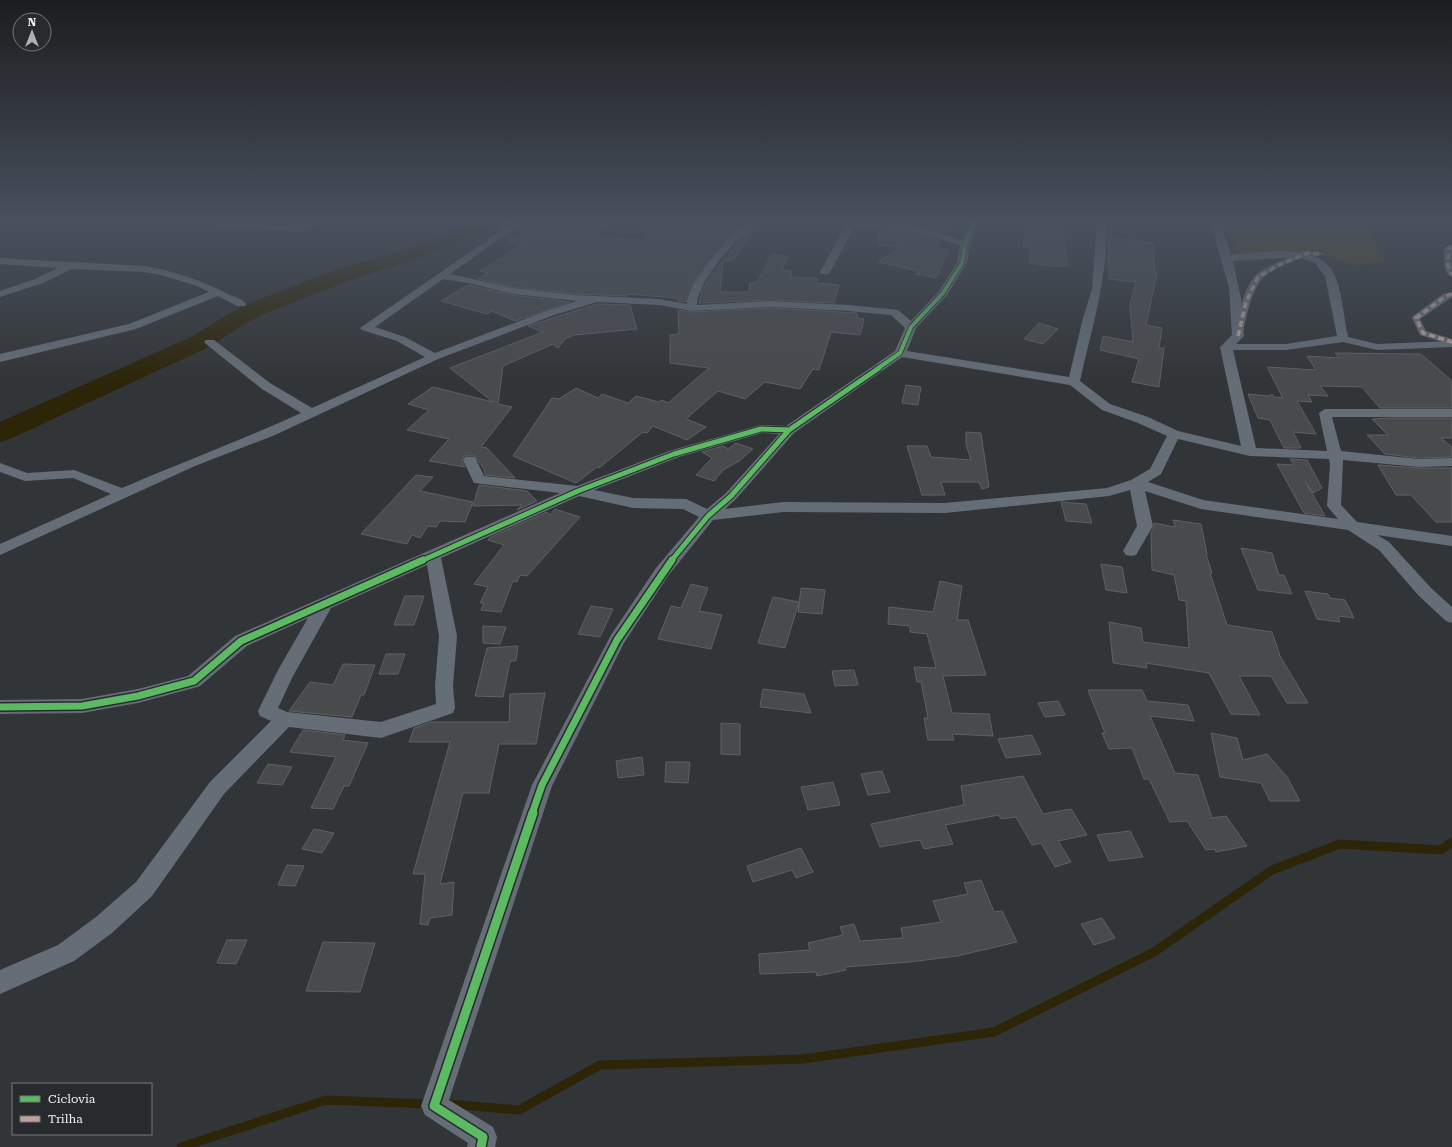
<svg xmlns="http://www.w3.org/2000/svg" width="1452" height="1147" viewBox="0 0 1452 1147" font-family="'Roboto Serif',serif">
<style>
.green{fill:#51451c}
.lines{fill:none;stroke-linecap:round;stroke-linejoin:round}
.stream{stroke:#2d2508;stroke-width:9}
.river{fill:#2d2508;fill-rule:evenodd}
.building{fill:#484a4c;stroke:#5e6062}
.pedestrian{fill:#656e77;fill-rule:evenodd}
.minor{fill:#656e77;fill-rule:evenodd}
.quiet{stroke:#bda197;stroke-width:3.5;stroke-dasharray:6 3.5;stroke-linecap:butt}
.cycleway-far3-casing{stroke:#272b2e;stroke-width:5.5}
.cycleway-far2-casing{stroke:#272b2e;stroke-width:7}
.cycleway-far1-casing{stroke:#272b2e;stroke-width:10}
.cycleway-casing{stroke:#272b2e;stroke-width:12}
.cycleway-far3{stroke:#5cba63;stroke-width:4}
.cycleway-far2{stroke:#5cba63;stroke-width:5}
.cycleway-far1{stroke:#5cba63;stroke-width:7}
.cycleway{stroke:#5cba63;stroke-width:9}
</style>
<rect width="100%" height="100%" fill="#323537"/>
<!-- green -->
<path class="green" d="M1224,223H1364L1385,262L1354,265L1321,254L1238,255L1226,230Z"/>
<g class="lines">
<!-- stream -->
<g class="stream">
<path d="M449,1104L519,1110L600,1065L803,1059L994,1032L1154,952L1272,870L1340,844L1441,850L1452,842"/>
<path d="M181,1147L326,1100L430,1104"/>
</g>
<!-- river -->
<path class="river" d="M473,223H499L496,227L419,258L354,279L271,311L246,323L209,347L10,439L0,442V422L191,337L230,313L255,301L338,269L405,250Z"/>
</g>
<!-- building -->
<g class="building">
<path d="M538,223H610L592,237L645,240L647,223H743L700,272L687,294L686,302L678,301L677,298L626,294L627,296L575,294L513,287L478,279L488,273L480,271L522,245L507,242Z"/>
<path d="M755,223H758L733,261H723L720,292H749L750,283H757L772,254L788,257L782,270L792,271L791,277L817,278V283L839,285L834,303L770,300L699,303L702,290L712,274Z"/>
<path d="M898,223H951L945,233Z"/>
<path d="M1026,227L1063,230L1068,266L1061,265V267L1029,263L1031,248L1023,247Z"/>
<path d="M879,230L920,234L940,241L936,248L949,250L936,278L916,274L918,271L878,262L902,247L878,245Z"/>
<path d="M1108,237L1153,243L1155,273H1157L1146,325L1162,328L1159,348H1164L1159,387L1132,382L1139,359L1100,350L1103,336L1133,342L1130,305L1136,282L1109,279Z"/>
<path d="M468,285L513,295L570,302L515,321L492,311L487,314L441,301Z"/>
<path d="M597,304L630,305L637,329L574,335L565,339L558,348L553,344L503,366L498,404L512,407L481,447L487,448L515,478L485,475L484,469L475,456H464L462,461L465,467L429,461L449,439L407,430L429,410L408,404L433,387L493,402L450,368L543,332L528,326Z"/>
<path d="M770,308L857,313V318L864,319L860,335L831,332L819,370L813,369L800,389L765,382L745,399L718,391L686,419L706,427L687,440L653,426L647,433L643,432L599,468L597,467L576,483L513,456L552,398L559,399L576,388L598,398L602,394L628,403L636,396L659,402L662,400L668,403L709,368L670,363V335L679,334L678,310L692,312Z"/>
<path d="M1039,323L1058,329L1043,344L1024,339Z"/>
<path d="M1335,353L1421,354L1452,381V408H1380L1362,387L1320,386L1328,396L1308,395L1312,402L1297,401L1316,434L1293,432L1301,448H1284L1270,420L1258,418L1248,394L1269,396L1272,394L1274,397L1283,398L1267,367L1316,370L1307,356L1339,358Z"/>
<path d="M906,385L921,387L918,405L902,403Z"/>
<path d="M1390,418H1452V438H1441L1452,447V457L1419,458L1385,454L1367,435H1388L1372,419Z"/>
<path d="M966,432L981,433L989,487L982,489L979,482H941L945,495H922L907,446H927L931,457L971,460L966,444Z"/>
<path d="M736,443L753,449L739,461L723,470L714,481L696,475L712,458L702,452L723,446L728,449Z"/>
<path d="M1290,459L1307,460L1322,488L1313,493L1305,481L1325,516L1304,513L1277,464L1294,465Z"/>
<path d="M1378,465L1419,468H1452V522H1436L1411,495H1396Z"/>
<path d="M416,475L433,477L420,491L473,502L465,522L440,521L436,527L428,526L420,538L412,535L407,544L361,534Z"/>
<path d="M479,485L527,491L537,501L517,510L522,505L473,506Z"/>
<path d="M1061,502L1086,504L1092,523L1066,521Z"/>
<path d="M555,509L580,517L527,576L520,575L517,582L513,581L501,612L481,610L484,603H480L488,587L474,584L504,545L488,540L491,537L547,512L550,515Z"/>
<path d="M1173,520L1201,524L1207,554H1206L1212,573H1210L1227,625L1272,632L1280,656L1308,703H1287L1271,676H1239L1260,715L1231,714L1209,673L1146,663L1147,668L1113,663L1109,622L1141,628L1143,642L1189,648L1186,601L1179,600L1174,575L1152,570L1151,533L1154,527V523L1175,527Z"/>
<path d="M1241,548L1272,553L1279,575H1284L1292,594L1258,590Z"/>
<path d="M1101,564L1122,567L1127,593L1106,590Z"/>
<path d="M940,581L962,586L957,620H968L986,675L943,676L952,713L989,714L993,736L952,734L954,740H928L924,718H928L921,682H917L914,667L936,668L927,634L910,632V626L888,624L889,607L933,612Z"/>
<path d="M691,584L708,588L699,611L722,615L711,649L658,639L671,606L681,608Z"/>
<path d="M801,588L825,590L822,614L798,612Z"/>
<path d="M1305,591L1328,594L1330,598L1345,600L1354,618L1338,616L1340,622L1317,619Z"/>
<path d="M405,596H424L414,625H394Z"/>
<path d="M773,597L799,602L785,648L758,643Z"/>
<path d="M591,606L613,609L600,637L578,634Z"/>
<path d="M483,626L506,627L500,644L483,643Z"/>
<path d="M518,646L516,661H510L503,697L475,696L487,648Z"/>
<path d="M386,654H405L398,674H379Z"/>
<path d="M343,664L375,665L364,695H361L352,717L289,711L310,682L333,685Z"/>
<path d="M854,670L858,685L835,686L832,671Z"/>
<path d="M763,689L804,694L811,713L760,707Z"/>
<path d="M1088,690H1142L1147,701L1188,705L1194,721L1150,716L1175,773L1198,775L1212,818L1226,816L1247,846L1216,852L1215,849L1206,850L1187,821L1170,822L1149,779H1144L1132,748L1109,749L1102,733H1105Z"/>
<path d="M545,693L536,744H499L489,793H463L440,884L454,882L452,915L430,918L428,925L420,924L425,874H413L450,742H409L414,728L431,722H509L510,694Z"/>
<path d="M1058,701L1065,715L1045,717L1038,703Z"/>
<path d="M721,723L740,724V755L721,754Z"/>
<path d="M303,730L345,735L343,740L368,743L349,786H344L333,809L311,808L336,757L290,752Z"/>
<path d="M1211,733L1237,738L1243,760L1267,754L1287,777L1300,801H1270L1261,783L1220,777Z"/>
<path d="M1032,735L1041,754L1006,758L998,739Z"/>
<path d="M642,757L644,775L618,778L616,761Z"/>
<path d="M666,762H690L688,783L665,782Z"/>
<path d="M268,764L292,767L282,785L257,783Z"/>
<path d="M882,771L890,792L868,795L861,774Z"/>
<path d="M1023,776L1043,814L1071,809L1087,835L1058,841L1071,862L1055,867L1041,843L1032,845L1016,817L1001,819L999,815L945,825L953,844L924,849L920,840L880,847L871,824L964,805L961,786Z"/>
<path d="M833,782L840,805L808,810L801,787Z"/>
<path d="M314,829L334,833L322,853L302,849Z"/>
<path d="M1130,831L1143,857L1109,861L1097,835Z"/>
<path d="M801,848L813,872L796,878L792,870L753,882L747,866Z"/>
<path d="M287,865L304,866L295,886L278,885Z"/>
<path d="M981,880L994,912L1002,911L1017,942L957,956L910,962L845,967L846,970L817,976L816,972L760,974L759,954L810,950L808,943L843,935L840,927L854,924L860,941L903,938L901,928L941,922L933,901L968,894L964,883Z"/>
<path d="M1102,918L1115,938L1094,945L1081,924Z"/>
<path d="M227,940H247L236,964L217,963Z"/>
<path d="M323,942L375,943L360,992L306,991Z"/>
</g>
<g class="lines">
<!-- pedestrian -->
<g class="pedestrian">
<path d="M1452,245V277C1442,273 1444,257 1444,248Z"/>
<path d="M1305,251L1321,252L1325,254C1319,258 1311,254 1304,257C1294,261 1267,270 1261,280C1250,295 1247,315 1243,332L1242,334H1236L1235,332C1239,315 1243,289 1255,276C1263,267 1293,256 1305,251Z"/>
<path d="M1452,292V297L1420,319L1426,331L1452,339V345L1420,335L1412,318L1413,316L1443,294Z"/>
</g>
<!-- minor -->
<g class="minor">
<path d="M211,223C238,219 268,225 295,226C304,226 311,222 320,223L299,232L216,226Z"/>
<path d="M512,223H522L450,274L513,288L575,295L659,299L687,304C687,281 729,239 745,223H754C751,230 740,238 733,245C721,257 697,287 697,305L770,301L849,305L898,310L911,321L939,291L957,263L960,245L920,233L855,226L829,274H821L820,272L847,223C884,217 927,229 962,240L970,223H978L970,244L967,263L947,295L916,328L907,351L1069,377L1083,318L1092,289L1097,223H1106C1109,275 1091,330 1080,381L1110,404L1148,417L1178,431L1241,446L1220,347L1232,335L1229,288L1211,223H1221L1231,255C1261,253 1320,240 1335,276C1342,292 1344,319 1348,337L1377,344L1452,341V347L1377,350L1343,342L1286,350H1233L1256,448L1327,451L1319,413L1325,409H1452V417H1332L1341,451L1419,459L1452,458V466L1419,467L1343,460L1341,505L1357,522L1452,536V546L1377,535L1389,542L1431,588L1452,607V623L1446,621L1419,596L1379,550L1348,530L1201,509L1145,491L1153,526L1136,555L1131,556L1126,555L1123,551L1137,526L1130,490L1109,496L945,513L783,512L713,520L668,576L624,643L552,786L449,1100L493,1127L497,1137L495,1147H467L468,1143L425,1115L421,1106L532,785L611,635L656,568L699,517L683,509L633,508L579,496L441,558L457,636L453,686L455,708L453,713L381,738L289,727L224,794L152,896L112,933L74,961L0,994V970L58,945L96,917L136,882L210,782L271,721L260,716L258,711L278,670L308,618L247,646L200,686L194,688L138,703L82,713L0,714V700L82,699L138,689L188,676L235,636L560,493L474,483L463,460L465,457H475L484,476L577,486L669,451L761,425L786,426L895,351L905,328L891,315L849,311L770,307L692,311L659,305L597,302L554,315L438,359L275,435L195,466L0,555V544L111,494L73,478L25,481L0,472V463L27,473L74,470L122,488C182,462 242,440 301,413L262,389L206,344L204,342L206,340H214L270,383L312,408L425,357L397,341L362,330L360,328ZM1298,257L1315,263L1325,276L1337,336L1286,344H1236L1244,336L1241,298L1233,261ZM443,279L468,283L513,294L577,301L546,311L435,353L405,337L375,327ZM902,357L1070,385L1102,410L1138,423L1167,436L1150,469L1131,480L1107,488L945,503L783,502L725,509L736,499L794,433ZM762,433L779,434L726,493L707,509L686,499L633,498L594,490L679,457ZM1178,439L1250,456L1329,459L1330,465L1327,506L1338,519L1203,500L1148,482L1161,474ZM427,565L439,636L435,686L436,704L381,722L287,712L278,708L293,676L331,608Z"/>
<path d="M0,258L144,266C175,271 203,281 230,295C236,297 243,299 246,304L245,306H237L218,296L136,329L0,362V354L129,324L209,292L197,286L161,275L144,272L72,269L43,283L0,297V291L35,279L58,268L0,264Z"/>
</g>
<!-- quiet -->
<g class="quiet">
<path d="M1452,247L1448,248V265L1452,275"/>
<path d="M1452,294L1446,296L1416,318L1423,333L1452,342"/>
<path d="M1238,336L1246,302L1258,277L1281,264L1308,253L1321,254"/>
</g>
<defs>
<path id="cycleway-far3" d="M877,369L900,353L911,327L943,293L962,263L965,244L974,223"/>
<g id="cycleway-far2">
<path d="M421,561L578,491L674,454L761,429L789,430"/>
<path d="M671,561L708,516L731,496L789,430L879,368"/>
</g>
<g id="cycleway-far1">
<path d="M0,707L82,706L138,696L194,681L241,641L423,560"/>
<path d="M532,814L542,785L617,640L672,560"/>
</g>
<path id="cycleway" d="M481,1147L483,1137L434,1106L533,813"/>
</defs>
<!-- cycleway-far3 casing -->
<use href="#cycleway-far3" class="cycleway-far3-casing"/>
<!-- cycleway-far2 casing -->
<use href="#cycleway-far2" class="cycleway-far2-casing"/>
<!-- cycleway-far1 casing -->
<use href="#cycleway-far1" class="cycleway-far1-casing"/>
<!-- cycleway casing -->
<use href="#cycleway" class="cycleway-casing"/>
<!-- cycleway-far3 -->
<use href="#cycleway-far3" class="cycleway-far3"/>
<!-- cycleway-far2 -->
<use href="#cycleway-far2" class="cycleway-far2"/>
<!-- cycleway-far1 -->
<use href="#cycleway-far1" class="cycleway-far1"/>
<!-- cycleway -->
<use href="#cycleway" class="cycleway"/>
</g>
<!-- sky -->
<linearGradient id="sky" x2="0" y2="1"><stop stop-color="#1c1d1e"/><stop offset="0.58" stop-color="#49515e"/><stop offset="1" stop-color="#49515e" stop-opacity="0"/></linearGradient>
<rect width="1452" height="383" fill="url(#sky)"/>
<!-- legend -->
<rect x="12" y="1083" width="140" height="52" fill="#272b2e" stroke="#777a7d"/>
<rect x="20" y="1096" width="20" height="6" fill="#5cba63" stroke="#777a7d"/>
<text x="48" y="1103" font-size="12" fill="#eff1f4">Ciclovia</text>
<rect x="20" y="1116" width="20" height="6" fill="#bda197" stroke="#777a7d"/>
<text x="48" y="1123" font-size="12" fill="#eff1f4">Trilha</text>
<!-- north arrow -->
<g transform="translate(32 32)"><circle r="19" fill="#272b2e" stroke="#777a7d"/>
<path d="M0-3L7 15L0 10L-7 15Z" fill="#adafb2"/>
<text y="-6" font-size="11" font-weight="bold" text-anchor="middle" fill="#eff1f4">N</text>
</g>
</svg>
